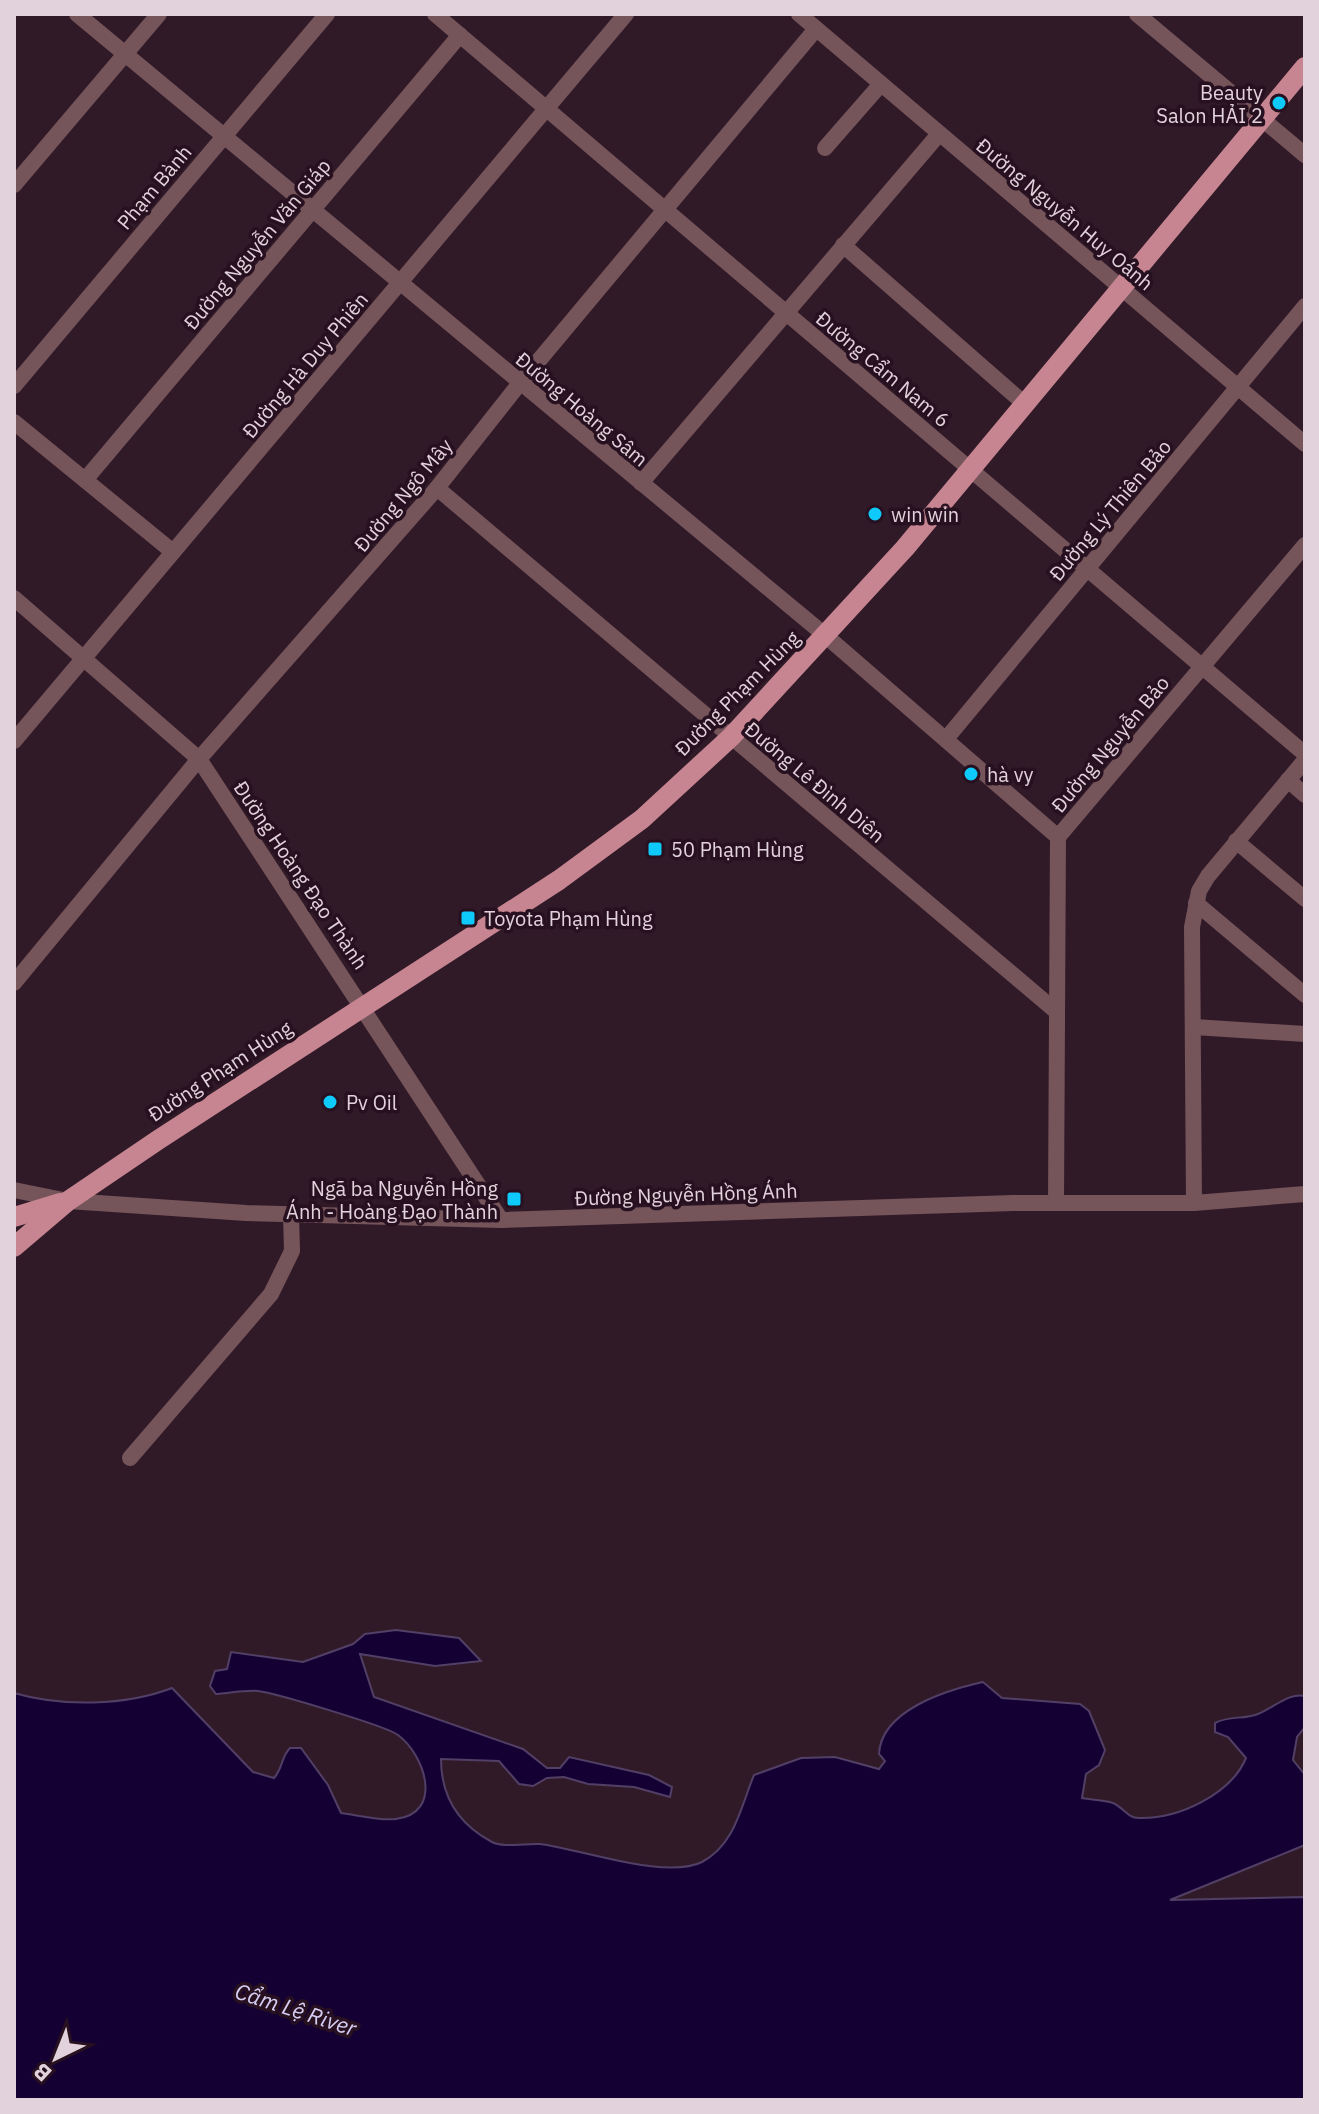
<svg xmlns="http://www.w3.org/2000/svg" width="1319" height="2114" viewBox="0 0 1319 2114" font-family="'IBM Plex Sans',sans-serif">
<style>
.water{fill:#150034;stroke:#523f66;stroke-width:2}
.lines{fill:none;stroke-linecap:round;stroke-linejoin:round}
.minor{stroke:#75545a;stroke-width:16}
.major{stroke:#c78592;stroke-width:20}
.poi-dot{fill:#0dcafa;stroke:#27101f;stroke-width:3}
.labels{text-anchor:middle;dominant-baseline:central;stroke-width:7;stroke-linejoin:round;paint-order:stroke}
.poi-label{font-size:20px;fill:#e2d2db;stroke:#27101f;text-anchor:start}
.street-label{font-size:20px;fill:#e2d2db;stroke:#27101f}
.water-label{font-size:22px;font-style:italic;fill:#d6cef3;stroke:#27101f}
</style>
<rect width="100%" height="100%" fill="#311a28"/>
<!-- water -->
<path class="water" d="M396,1630L459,1638L481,1661L435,1666L360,1654L374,1697L523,1749L547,1768H560L569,1757L649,1775L672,1787L670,1797L634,1787L588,1784L564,1777L547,1778L533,1786L519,1784L499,1761L441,1759C441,1796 458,1824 492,1842C503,1848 526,1843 540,1844C580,1849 666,1880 702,1862C735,1845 741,1806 754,1775L801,1758L835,1757L879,1769L885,1761L879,1754C881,1710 947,1690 983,1682L1002,1698L1080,1704L1089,1711L1105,1750L1099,1765L1086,1774L1082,1798C1092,1800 1103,1800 1113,1803C1123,1807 1127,1818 1139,1818C1179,1819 1231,1794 1246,1758L1228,1737L1215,1732V1723C1230,1715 1243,1720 1258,1714C1273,1708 1290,1692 1305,1696V1727L1297,1737L1293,1760L1305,1775V1845L1170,1900L1305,1897V2100H14V1693C62,1707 125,1706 172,1688L253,1772L274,1778C283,1768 281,1757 290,1748H301L328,1785L341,1813C358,1815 379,1821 396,1819C444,1813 425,1755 398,1735C386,1726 275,1693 258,1691C245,1690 229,1693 216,1694L210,1686L215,1671L227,1669L231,1652L303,1662L353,1644L365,1634Z"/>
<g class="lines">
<!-- minor -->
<g class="minor">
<path d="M77,14L826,636L1058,837"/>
<path d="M435,14L1305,754"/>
<path d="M799,14L1305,444"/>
<path d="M1137,14L1305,155"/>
<path d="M825,148L881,84"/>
<path d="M14,185L159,14"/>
<path d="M843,245L1026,405"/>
<path d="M14,386L327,14"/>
<path d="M14,422L173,552"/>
<path d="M85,480L460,35"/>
<path d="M641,483L939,134"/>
<path d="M437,488L1057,1012"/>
<path d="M14,598L199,759L501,1220"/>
<path d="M946,739L1305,306"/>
<path d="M14,741L626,14"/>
<path d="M1288,780L1305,795"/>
<path d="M1236,841L1305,899"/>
<path d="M1196,903L1305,995"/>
<path d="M14,983L199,759L437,488L520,383L816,29"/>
<path d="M1194,1027L1305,1034"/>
<path d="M14,1190L68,1201L246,1213L501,1220L1013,1203H1194L1305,1194"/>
<path d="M1056,1203L1058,837L1305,545"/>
<path d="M1194,1203L1192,927L1199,891L1208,876L1305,760"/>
<path d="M130,1458L271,1294L292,1251L291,1214"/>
</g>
<!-- major -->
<g class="major">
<path d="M14,1217L60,1203"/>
<path d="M14,1247L68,1201L158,1140L559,880L642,819L731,737L905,548L1305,67"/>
</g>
</g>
<!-- markers -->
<g class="poi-dot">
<circle cx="1279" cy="103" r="8"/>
<circle cx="875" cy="514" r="8"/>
<circle cx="971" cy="774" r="8"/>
<rect x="647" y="841" width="16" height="16" rx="4"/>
<rect x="460" y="910" width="16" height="16" rx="4"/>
<circle cx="330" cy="1102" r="8"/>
<rect x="506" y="1191" width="16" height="16" rx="4"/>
</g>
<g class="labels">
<!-- poi labels -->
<g class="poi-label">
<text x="1263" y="92" text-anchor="end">Beauty<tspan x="1263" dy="23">Salon HẢI 2</tspan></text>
<text x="891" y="514">win win</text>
<text x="987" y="774">hà vy</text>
<text x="671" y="849">50 Phạm Hùng</text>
<text x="484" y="918">Toyota Phạm Hùng</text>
<text x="346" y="1102">Pv Oil</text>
<text x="498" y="1188" text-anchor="end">Ngã ba Nguyễn Hồng<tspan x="498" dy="23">Ánh - Hoàng Đạo Thành</tspan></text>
</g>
<!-- street labels -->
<g class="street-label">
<text transform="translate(154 187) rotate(-50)">Phạm Bành</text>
<text transform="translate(1065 214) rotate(40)">Đường Nguyễn Huy Oánh</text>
<text transform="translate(257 244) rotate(-50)">Đường Nguyễn Văn Giáp</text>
<text transform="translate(305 365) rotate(-50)">Đường Hà Duy Phiên</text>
<text transform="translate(883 369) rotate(40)">Đường Cẩm Nam 6</text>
<text transform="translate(582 409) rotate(40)">Đường Hoàng Sâm</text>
<text transform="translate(403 495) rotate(-50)">Đường Ngô Mây</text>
<text transform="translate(1110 510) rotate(-50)">Đường Lý Thiên Bảo</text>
<text transform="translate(737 693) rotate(-45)">Đường Phạm Hùng</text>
<text transform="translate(1110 744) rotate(-50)">Đường Nguyễn Bảo</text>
<text transform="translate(815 782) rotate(40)">Đường Lê Đình Diên</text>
<text transform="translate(301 875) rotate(56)">Đường Hoàng Đạo Thành</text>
<text transform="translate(220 1071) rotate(-33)">Đường Phạm Hùng</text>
<text transform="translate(686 1194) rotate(-2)">Đường Nguyễn Hồng Ánh</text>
</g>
<!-- water labels -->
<g class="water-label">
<text transform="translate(296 2009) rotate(18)">Cẩm Lệ River</text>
</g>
</g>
<!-- border -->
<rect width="1319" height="2114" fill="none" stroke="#e2d2db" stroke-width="32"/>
<!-- north arrow -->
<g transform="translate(56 2058) rotate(223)" stroke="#27101f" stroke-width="6" paint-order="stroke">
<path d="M0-6L14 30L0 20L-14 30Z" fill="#e2d2db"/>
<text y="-12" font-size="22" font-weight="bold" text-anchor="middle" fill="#e2d2db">B</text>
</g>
</svg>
